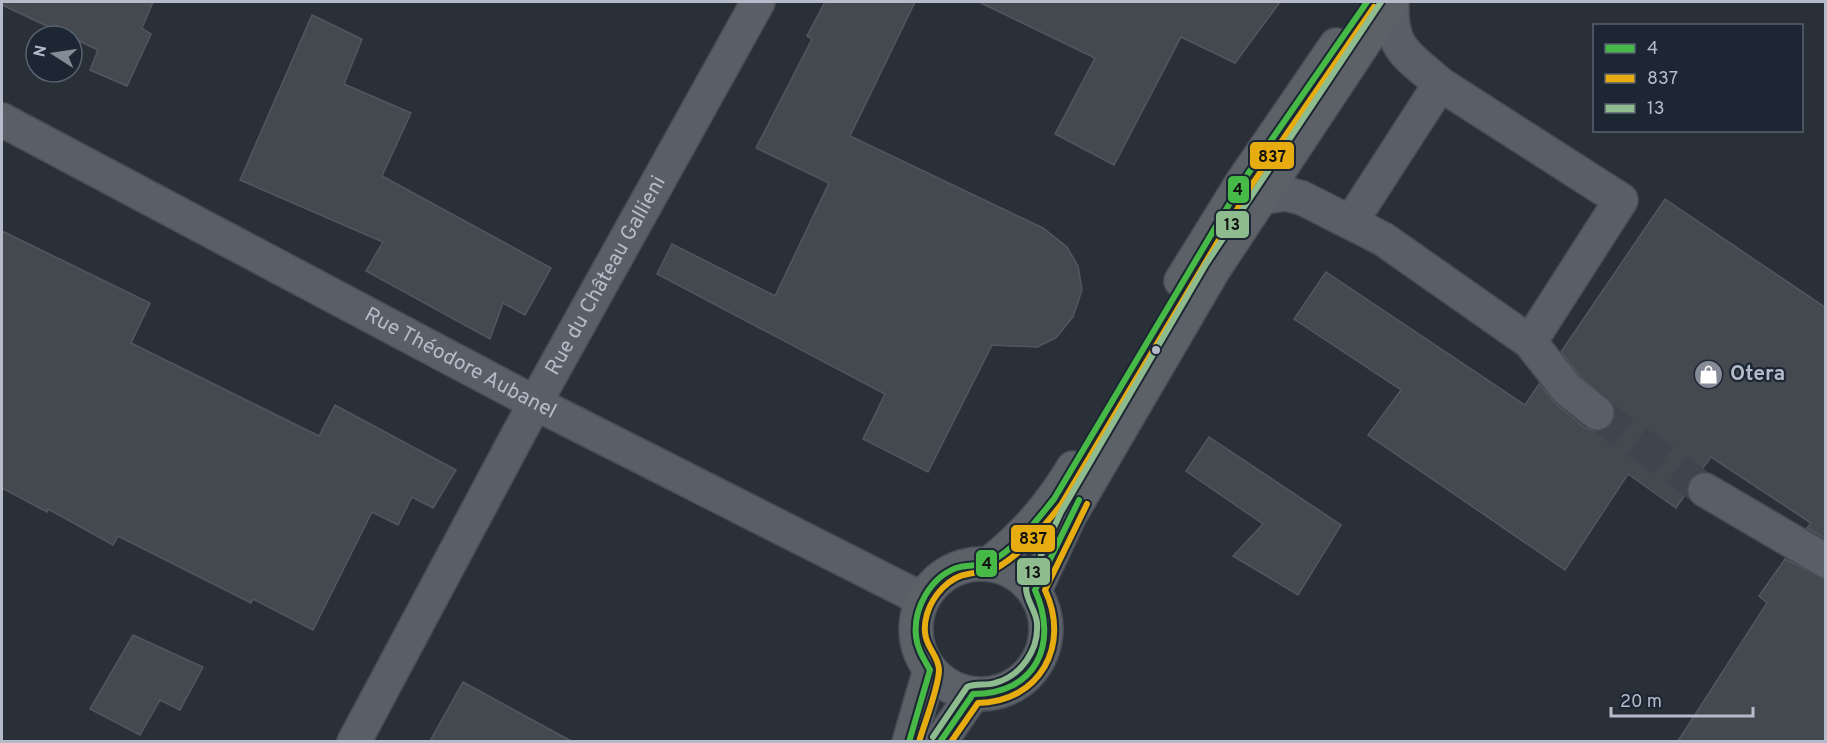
<svg xmlns="http://www.w3.org/2000/svg" width="1827" height="743" viewBox="0 0 1827 743" font-family="Overpass,sans-serif">
<style>
.building{fill:#444950;stroke:#52575f;stroke-width:1.5}
.lines{fill:none;stroke-linecap:round;stroke-linejoin:round}
.minor-tunnel{stroke:#3f454e;stroke-width:33;stroke-dasharray:33 16;stroke-linecap:butt}
.minor-casing{stroke:#484c53;stroke-width:36}
.major-casing{stroke:#484c55;stroke-width:36}
.minor{stroke:#5a5e66;stroke-width:33}
.major{stroke:#5c6168;stroke-width:33}
.bus-1-casing{stroke:#1d2633;stroke-width:10}
.bus-2-casing{stroke:#1d2633;stroke-width:10}
.bus-3-casing{stroke:#1d2633;stroke-width:10}
.bus-1{stroke:#46b946;stroke-width:6}
.bus-2{stroke:#e6ac10;stroke-width:6}
.bus-3{stroke:#8fbc8f;stroke-width:6}
.bus-dot{fill:#b4bcc9;stroke:#1d2633;stroke-width:2}
.labels{text-anchor:middle;dominant-baseline:central;stroke-width:4.5;stroke-linejoin:round;paint-order:stroke}
.street-label{font-size:21px;fill:#b4bcc9;stroke:#1d2633}
.poi-label{font-size:21px;font-weight:bold;fill:#b4bcc9;stroke:#1d2633;text-anchor:start}
.line-badge{stroke:#1d2633;stroke-width:2}
.pale-badge-label{font-size:16px;text-anchor:middle;font-weight:bold;fill:#111}
</style>
<rect width="100%" height="100%" fill="#2a3038"/>
<!-- building -->
<g class="building">
<path d="M2,2H153L142,28L151,34L127,86L90,70L98,50L2,5Z"/>
<path d="M825,2H915L850,136L1043,228L1067,247L1078,266L1082,290L1073,317L1056,338L1037,347L992,345L928,472L863,439L885,394L657,274L672,244L775,296L829,183L756,148L812,39L807,36Z"/>
<path d="M979,2H1280L1235,63L1181,37L1114,165L1055,134L1095,58Z"/>
<path d="M312,15L362,39L344,84L411,113L382,176L551,268L525,315L503,303L490,339L366,271L383,242L240,180Z"/>
<path d="M1665,199L1826,308V539L1807,528L1811,523L1711,457L1700,472L1689,480L1687,492L1676,508L1628,474L1565,570L1368,435L1401,390L1294,319L1326,272L1525,405L1539,384L1555,403L1585,428L1594,431H1603L1611,425L1615,416L1614,406L1580,376L1561,352Z"/>
<path d="M2,231L150,303L131,343L319,436L335,405L456,470L433,508L412,497L398,525L372,512L313,630L253,599L251,603L118,536L113,545L48,509L47,512L2,488Z"/>
<path d="M1209,437L1341,525L1298,595L1233,556L1263,524L1186,471Z"/>
<path d="M1785,559L1826,580V741H1678L1767,603L1759,596Z"/>
<path d="M133,635L203,667L180,710L160,700L140,735L90,709Z"/>
<path d="M463,682L571,741H430Z"/>
</g>
<g class="lines">
<!-- minor-tunnel -->
<path class="minor-tunnel" d="M1597,413L1705,490"/>
<defs>
<g id="minor">
<path d="M1392,2C1390,50 1407,54 1440,84"/>
<path id="s1" d="M2,120L535,403L922,599"/>
<path d="M1262,197L1287,194L1302,198L1383,239L1530,342L1621,200L1440,84L1351,222"/>
<path d="M1530,342L1567,389L1597,413"/>
<path d="M1705,490L1826,561"/>
<path id="s2" d="M354,742L535,403L758,2"/>
</g>
<g id="major">
<path d="M1181,281L1243,181L1336,45"/>
<path d="M990,563C1025,535 1050,506 1073,468"/>
<circle cx="981" cy="629" r="65"/>
<path d="M1035,590L1069,517L1214,269L1391,2"/>
<path d="M909,742L930,670"/>
<path d="M940,742L973,694"/>
</g>
</defs>
<!-- minor casing -->
<use href="#minor" class="minor-casing"/>
<!-- major casing -->
<use href="#major" class="major-casing"/>
<!-- minor -->
<use href="#minor" class="minor"/>
<!-- major -->
<use href="#major" class="major"/>
<defs>
<g id="bus-1">
<path d="M909,742L930,670C924,659 917,649 916,636C913,609 930,578 956,568C967,564 981,567 992,561C1017,547 1036,521 1054,499L1243,181L1367,2"/>
<path d="M940,742L973,694C1036,694 1059,644 1035,590L1079,500"/>
</g>
<g id="bus-2">
<path d="M919,742C924,724 939,687 939,670C939,652 918,645 927,614C933,595 949,577 968,574C982,571 991,573 1003,564C1026,549 1044,526 1061,505L1251,186L1374,7"/>
<path d="M951,742L978,703C1040,702 1071,645 1045,590L1087,504"/>
</g>
<path id="bus-3" d="M933,737L967,687C976,683 986,686 995,683C1021,676 1039,650 1037,623C1036,611 1026,600 1026,588L1061,512L1206,264L1381,2"/>
</defs>
<!-- bus-1 casing -->
<use href="#bus-1" class="bus-1-casing"/>
<!-- bus-2 casing -->
<use href="#bus-2" class="bus-2-casing"/>
<!-- bus-3 casing -->
<use href="#bus-3" class="bus-3-casing"/>
<!-- bus-1 -->
<use href="#bus-1" class="bus-1"/>
<!-- bus-2 -->
<use href="#bus-2" class="bus-2"/>
<!-- bus-3 -->
<use href="#bus-3" class="bus-3"/>
</g>
<!-- icons -->
<defs>
<symbol id="shop-disc" viewBox="-11 -11 22 22"><circle r="9.5" fill="#848b96" stroke="#1d2633"/><path d="M-5-2.5h2.3a2.7 3.5 0 0 1 5.4 0H5L5.5 6h-11ZM-1.5-2.5h3a1.5 2.3 0 0 0-3 0Z" fill="#fff"/></symbol>
</defs>
<g fill-rule="evenodd">
<use href="#shop-disc" x="1692" y="358" width="33" height="33"/>
</g>
<!-- markers -->
<circle class="bus-dot" cx="1156" cy="350" r="5"/>
<g class="labels">
<!-- street labels -->
<g class="street-label">
<text stroke="none"><textPath href="#s2" startOffset="530">Rue du Château Gallieni</textPath></text>
<text stroke="none"><textPath href="#s1" startOffset="519">Rue Théodore Aubanel</textPath></text>
</g>
<!-- poi labels -->
<g class="poi-label">
<text x="1730" y="374">Otera</text>
</g>
</g>
<g class="line-badge">
<rect x="1249" y="141" width="46" height="29" rx="6" fill="#e6ac10"/>
<rect x="1227" y="175" width="23" height="29" rx="6" fill="#46b946"/>
<rect x="1215" y="210" width="35" height="29" rx="6" fill="#8fbc8f"/>
<rect x="1010" y="524" width="46" height="29" rx="6" fill="#e6ac10"/>
<rect x="975" y="549" width="23" height="29" rx="6" fill="#46b946"/>
<rect x="1016" y="557" width="35" height="29" rx="6" fill="#8fbc8f"/>
</g>
<g class="pale-badge-label">
<text x="1272" y="162">837</text>
<text x="1238" y="195">4</text>
<text x="1232" y="230">13</text>
<text x="1033" y="544">837</text>
<text x="987" y="569">4</text>
<text x="1033" y="578">13</text>
</g>
<!-- border -->
<rect width="1827" height="743" fill="none" stroke="#b4bcc9" stroke-width="6"/>
<!-- legend -->
<rect x="1593" y="24" width="210" height="108" fill="#1d2633" stroke="#59626f" stroke-width="1.5"/>
<rect x="1605" y="44" width="30" height="9" fill="#46b946" stroke="#59626f" stroke-width="1.5"/>
<text x="1647" y="54" font-size="18" fill="#b4bcc9">4</text>
<rect x="1605" y="74" width="30" height="9" fill="#e6ac10" stroke="#59626f" stroke-width="1.5"/>
<text x="1647" y="84" font-size="18" fill="#b4bcc9">837</text>
<rect x="1605" y="104" width="30" height="9" fill="#8fbc8f" stroke="#59626f" stroke-width="1.5"/>
<text x="1647" y="114" font-size="18" fill="#b4bcc9">13</text>
<!-- north arrow -->
<g transform="translate(54 54) rotate(282)"><circle r="28" fill="#1d2633" stroke="#59626f" stroke-width="1.5"/>
<path d="M0-4.5L10 22L0 15L-10 22Z" fill="#848b96"/>
<text y="-9" font-size="16" font-weight="bold" text-anchor="middle" fill="#b4bcc9">N</text>
</g>
<!-- scale -->
<path d="M1611 707v9h142v-9" fill="none" stroke="#b4bcc9" stroke-width="3"/>
<text x="1620" y="707" font-size="18" fill="#b4bcc9" stroke="#1d2633" stroke-width="4.5" paint-order="stroke">20 m</text>
</svg>
